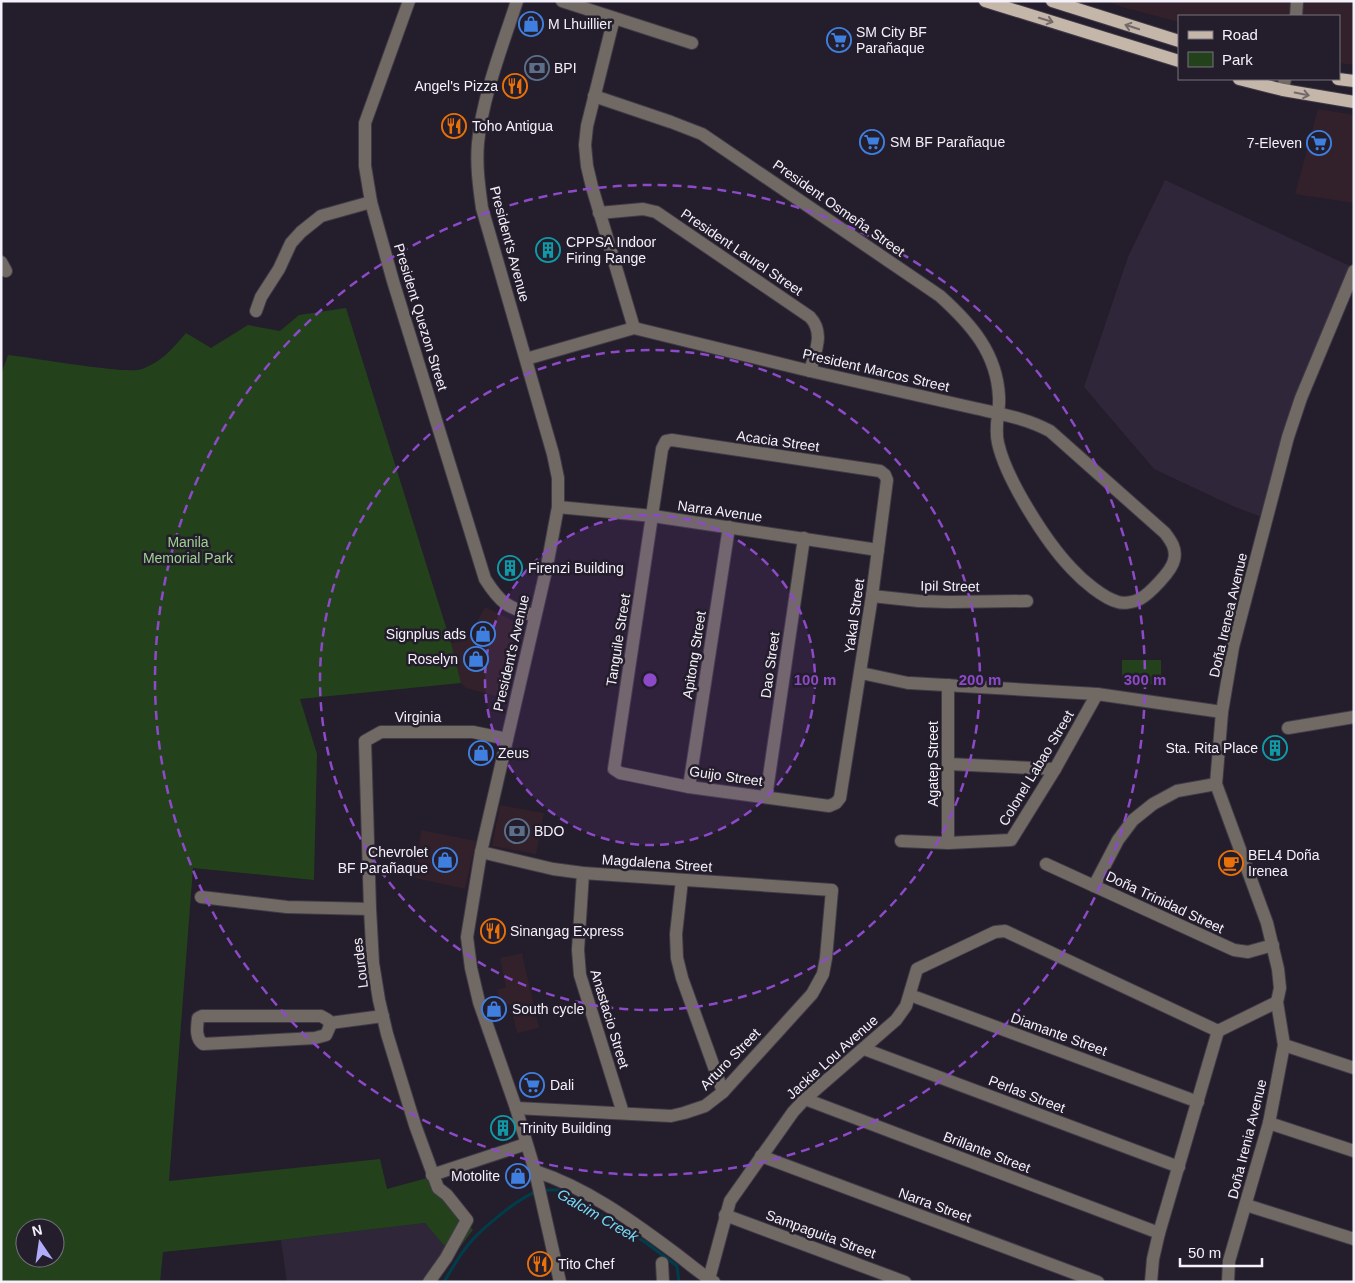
<svg xmlns="http://www.w3.org/2000/svg" width="1355" height="1283" viewBox="0 0 1355 1283" font-family="Helvetica,sans-serif">
<style>
.commercial{fill:#32212b}
.built{fill:#302639}
.green{fill:#23421c;fill-rule:evenodd}
.lines{fill:none;stroke-linecap:round;stroke-linejoin:round}
.stream{stroke:#003d4b;stroke-width:3}
.minor-casing{stroke:#413b48;stroke-width:14}
.major-casing{stroke:#413b48;stroke-width:14}
.minor{stroke:#716a64;stroke-width:12}
.major{stroke:#c4b6a9;stroke-width:12}
.oneway{stroke:#746a6a}
.ring{fill:none;stroke:#8d4ac8;stroke-width:2.5;stroke-dasharray:9 6}
.labels{text-anchor:middle;dominant-baseline:central;stroke-width:5;stroke-linejoin:round;paint-order:stroke}
.poi-label{font-size:14px;fill:#f5f1fb;stroke:#241d2b;text-anchor:start}
.street-label{font-size:14px;fill:#f5f1fb;stroke:#241d2b}
.park-label{font-size:14px;fill:#9dd291;stroke:#241d2b}
.water-label{font-size:15px;font-style:italic;fill:#74dcfa;stroke:#241d2b}
.centre{fill:#8d4ac8;stroke:#241d2b;stroke-width:2.5}
.ring-label{font-size:15px;text-anchor:middle;font-weight:bold;fill:#8d4ac8;stroke:#241d2b;stroke-width:5;stroke-linejoin:round;paint-order:stroke}
</style>
<rect width="100%" height="100%" fill="#241d2b"/>
<!-- commercial -->
<g class="commercial">
<path d="M1107,1H1354V65L1339,63V16H1179V22L1122,7Z"/>
<path d="M1318,109L1354,115V203L1295,194Z"/>
<path d="M485,607L518,623L503,698L466,688L461,683L451,643L467,640Z"/>
<path d="M500,805L544,813L536,854L492,846Z"/>
<path d="M421,830L476,841L465,889L415,878Z"/>
<path d="M522,953L539,1028L517,1033L510,1004L501,1006L497,990L506,987L500,958Z"/>
</g>
<!-- built -->
<g class="built">
<path d="M1165,180L1352,267L1262,517L1235,507L1154,469L1084,387L1128,257Z"/>
<path d="M425,1223L453,1256L437,1282H287L281,1240Z"/>
</g>
<!-- green -->
<g class="green">
<path d="M346,308L451,643L461,683L300,699L317,754L314,880L193,868L169,1181L380,1159L387,1189L427,1178L473,1230L453,1256L425,1223L281,1240L163,1252L160,1282H1V375L8,355C29,357 128,375 142,369C163,361 172,349 186,333L211,348L248,325L280,331L299,315ZM25,1228H55V1258H25Z"/>
<rect x="1122" y="660" width="39" height="24"/>
</g>
<g class="lines">
<!-- stream -->
<g class="stream">
<path d="M542,1190H559L645,1242L677,1266L679,1282"/>
<path d="M444,1282C451,1270 459,1256 468,1245C480,1230 518,1198 536,1192"/>
</g>
<defs>
<g id="minor">
<path d="M409,1L365,123V166L371,202L393,281L485,579C501,604 507,607 535,616"/>
<path d="M517,1C503,44 482,98 478,143C476,165 479,186 482,208L553,454L558,478V507L547,566L481,852L467,937L471,968L479,1002L516,1108L535,1171L560,1282"/>
<path d="M562,1L692,43"/>
<path d="M1296,16L1297,1"/>
<path d="M614,18L587,126L585,145L587,166L592,187L634,328"/>
<path d="M1283,90L1285,79"/>
<path d="M599,213L643,209L656,212L810,317C825,333 815,352 810,371"/>
<path d="M1,262L6,271"/>
<path d="M256,311L261,297L279,269L291,243L301,232L321,216L371,202"/>
<path d="M526,359L634,328L810,371L974,408C1001,414 1026,418 1050,431L1165,533C1171,541 1177,549 1174,560C1172,571 1149,594 1140,599C1134,602 1124,604 1118,602C1103,598 1082,580 1072,569C1046,542 1006,479 998,443C994,426 1000,412 999,397C997,353 971,324 940,296L702,134L671,122L594,96"/>
<path d="M672,440L880,471L885,475L887,480L872,596L840,798L836,803L829,806L689,787L620,773L614,769L662,449L666,441Z"/>
<path d="M558,507L653,516L878,550"/>
<path d="M872,596L919,601L949,602L1027,601"/>
<path d="M861,673L908,683"/>
<path d="M910,683L1097,694L1222,712"/>
<path d="M1288,728L1354,717"/>
<path d="M948,764L1055,769"/>
<path d="M689,787L729,527"/>
<path d="M766,797L804,538"/>
<path d="M901,841L948,843L1011,840L1055,769L1097,694"/>
<path d="M948,843V685"/>
<path d="M481,852L553,869L583,873L832,890L826,958L823,974L812,994L723,1092L705,1106L684,1113L671,1116L516,1108"/>
<path d="M1046,864L1234,950L1248,952L1273,945"/>
<path d="M583,873L578,950L580,975L623,1113"/>
<path d="M682,880L676,934L677,958L682,978L723,1092"/>
<path d="M1094,886L1118,840L1133,820L1153,804L1177,791L1216,784"/>
<path d="M201,897L287,907L370,909"/>
<path d="M910,995L1198,1102"/>
<path d="M202,1016H321L328,1020L330,1026L326,1035L315,1038L203,1044C195,1038 197,1027 198,1018Z"/>
<path d="M330,1023L383,1016"/>
<path d="M1284,1045L1354,1068"/>
<path d="M864,1049L1179,1167"/>
<path d="M805,1099L1159,1233"/>
<path d="M1269,1123L1354,1151"/>
<path d="M761,1156L1098,1282"/>
<path d="M535,1171C586,1188 628,1218 671,1250C685,1260 699,1273 714,1282"/>
<path d="M432,1175L526,1144"/>
<path d="M1246,1205L1354,1239"/>
<path d="M725,1215L905,1282"/>
<path d="M662,1263L663,1282"/>
<path d="M709,1279L730,1201L793,1112L805,1099L896,1020L906,1006L917,969L995,932L1005,931L1218,1031L1277,1002"/>
<path d="M429,1282L446,1258L467,1220L447,1195L438,1188L415,1125L387,1034L379,1000L373,963L370,909L365,741L381,732H473L507,739"/>
<path d="M1151,1282L1153,1259L1159,1233L1218,1031"/>
<path d="M1228,1282L1229,1261L1269,1123L1284,1045L1277,1002L1280,988L1278,969L1267,923L1216,784L1222,712L1233,647L1288,437L1301,398L1354,271"/>
</g>
<g id="major">
<path d="M985,1L1179,61"/>
<path d="M1052,1L1179,41"/>
<path d="M1239,79L1283,90L1354,102"/>
<path d="M1338,79L1354,81"/>
</g>
</defs>
<!-- minor casing -->
<use href="#minor" class="minor-casing"/>
<!-- major casing -->
<use href="#major" class="major-casing"/>
<!-- minor -->
<use href="#minor" class="minor"/>
<!-- major -->
<use href="#major" class="major"/>
</g>
<!-- one-way arrows -->
<defs><path id="oneway-shaft" d="M-6 0H5M1.5-3L5.5 0L1.5 3" fill="none" stroke-width="1.6" stroke-linecap="round" stroke-linejoin="round" transform="scale(1.25)"/></defs>
<g class="oneway">
<use href="#oneway-shaft" transform="translate(1046 20) rotate(17)"/>
<use href="#oneway-shaft" transform="translate(1132 27) rotate(-162)"/>
<use href="#oneway-shaft" transform="translate(1302 94) rotate(11)"/>
</g>
<!-- distance rings -->
<circle cx="650" cy="680" r="165" fill="#8d4ac8" fill-opacity=".12"/>
<g class="ring">
<circle cx="650" cy="680" r="165"/>
<circle cx="650" cy="680" r="330"/>
<circle cx="650" cy="680" r="495"/>
</g>
<!-- icons -->
<defs>
<symbol id="shop-ring" viewBox="-11 -11 22 22"><circle r="9.5" fill="#241d2b" stroke="#3f7fe0" stroke-width="1.5"/><path d="M-5-2.5h2.3a2.7 3.5 0 0 1 5.4 0H5L5.5 6h-11ZM-1.5-2.5h3a1.5 2.3 0 0 0-3 0Z" fill="#3f7fe0"/></symbol>
<symbol id="supermarket-ring" viewBox="-11 -11 22 22"><circle r="9.5" fill="#241d2b" stroke="#3f7fe0" stroke-width="1.5"/><path d="M-6-5.5h2.5l.6 2H6L4.5 2H-2.5L-4.4-4H-6ZM-1.5 3.2a1.3 1.3 0 1 0 .1 0ZM3 3.2a1.3 1.3 0 1 0 .1 0Z" fill="#3f7fe0"/></symbol>
<symbol id="bank-ring" viewBox="-11 -11 22 22"><circle r="9.5" fill="#241d2b" stroke="#5c6f8a" stroke-width="1.5"/><path d="M-6-4H6V4H-6ZM0-2.3a2.3 2.3 0 1 0 0 4.6a2.3 2.3 0 1 0 0-4.6Z" fill="#5c6f8a"/></symbol>
<symbol id="restaurant-ring" viewBox="-11 -11 22 22"><circle r="9.5" fill="#241d2b" stroke="#e8710a" stroke-width="1.5"/><path d="M-5-6h1v4h1v-4h1v4h1v-4h1v5L-1.5 .5V6h-2V.5L-5-1ZM5-6V6H3V1.5H1.5Q1.5-4 5-6Z" fill="#e8710a"/></symbol>
<symbol id="building-ring" viewBox="-11 -11 22 22"><circle r="9.5" fill="#241d2b" stroke="#0f9aa8" stroke-width="1.5"/><path d="M-4-6H4V6H1V3H-1V6H-4ZM-2.5-4.3h1.7v1.8h-1.7ZM.8-4.3h1.7v1.8H.8ZM-2.5-1h1.7V.8h-1.7ZM.8-1h1.7V.8H.8Z" fill="#0f9aa8"/></symbol>
<symbol id="cafe-ring" viewBox="-11 -11 22 22"><circle r="9.5" fill="#241d2b" stroke="#e8710a" stroke-width="1.5"/><path d="M-5.5-4.5H6V0H3Q3 3.5 0 3.5H-2.5Q-5.5 3.5-5.5 0ZM3-3.2v2h1.7v-2ZM-6 4.5H4V6H-6Z" fill="#e8710a"/></symbol>
</defs>
<g fill-rule="evenodd">
<use href="#shop-ring" x="517" y="10" width="28" height="28"/>
<use href="#supermarket-ring" x="825" y="26" width="28" height="28"/>
<use href="#bank-ring" x="523" y="54" width="28" height="28"/>
<use href="#restaurant-ring" x="501" y="72" width="28" height="28"/>
<use href="#restaurant-ring" x="440" y="112" width="28" height="28"/>
<use href="#supermarket-ring" x="858" y="128" width="28" height="28"/>
<use href="#supermarket-ring" x="1305" y="129" width="28" height="28"/>
<use href="#building-ring" x="534" y="236" width="28" height="28"/>
<use href="#building-ring" x="496" y="554" width="28" height="28"/>
<use href="#shop-ring" x="469" y="620" width="28" height="28"/>
<use href="#shop-ring" x="462" y="645" width="28" height="28"/>
<use href="#building-ring" x="1261" y="734" width="28" height="28"/>
<use href="#shop-ring" x="467" y="739" width="28" height="28"/>
<use href="#bank-ring" x="503" y="817" width="28" height="28"/>
<use href="#shop-ring" x="431" y="846" width="28" height="28"/>
<use href="#cafe-ring" x="1217" y="849" width="28" height="28"/>
<use href="#restaurant-ring" x="479" y="917" width="28" height="28"/>
<use href="#shop-ring" x="480" y="995" width="28" height="28"/>
<use href="#supermarket-ring" x="518" y="1071" width="28" height="28"/>
<use href="#building-ring" x="489" y="1114" width="28" height="28"/>
<use href="#shop-ring" x="504" y="1162" width="28" height="28"/>
<use href="#restaurant-ring" x="526" y="1250" width="28" height="28"/>
</g>
<g class="labels">
<!-- poi labels -->
<g class="poi-label">
<text x="548" y="24">M Lhuillier</text>
<text x="856" y="32">SM City BF<tspan x="856" dy="16">Parañaque</tspan></text>
<text x="554" y="68">BPI</text>
<text x="498" y="86" text-anchor="end">Angel's Pizza</text>
<text x="472" y="126">Toho Antigua</text>
<text x="890" y="142">SM BF Parañaque</text>
<text x="1302" y="143" text-anchor="end">7-Eleven</text>
<text x="566" y="242">CPPSA Indoor<tspan x="566" dy="16">Firing Range</tspan></text>
<text x="528" y="568">Firenzi Building</text>
<text x="466" y="634" text-anchor="end">Signplus ads</text>
<text x="458" y="659" text-anchor="end">Roselyn</text>
<text x="1258" y="748" text-anchor="end">Sta. Rita Place</text>
<text x="498" y="753">Zeus</text>
<text x="534" y="831">BDO</text>
<text x="428" y="852" text-anchor="end">Chevrolet<tspan x="428" dy="16">BF Parañaque</tspan></text>
<text x="1248" y="855">BEL4 Doña<tspan x="1248" dy="16">Irenea</tspan></text>
<text x="510" y="931">Sinangag Express</text>
<text x="512" y="1009">South cycle</text>
<text x="550" y="1085">Dali</text>
<text x="520" y="1128">Trinity Building</text>
<text x="500" y="1176" text-anchor="end">Motolite</text>
<text x="558" y="1264">Tito Chef</text>
</g>
<!-- street labels -->
<g class="street-label">
<text transform="translate(839 208) rotate(35)">President Osmeña Street</text>
<text transform="translate(510 244) rotate(75)">President's Avenue</text>
<text transform="translate(742 252) rotate(34)">President Laurel Street</text>
<text transform="translate(421 317) rotate(73)">President Quezon Street</text>
<text transform="translate(876 370) rotate(13)">President Marcos Street</text>
<text transform="translate(778 441) rotate(8)">Acacia Street</text>
<text transform="translate(720 511) rotate(8)">Narra Avenue</text>
<text transform="translate(950 586) rotate(1)">Ipil Street</text>
<text transform="translate(1228 615) rotate(-77)">Doña Irenea Avenue</text>
<text transform="translate(854 616) rotate(-82)">Yakal Street</text>
<text transform="translate(618 640) rotate(-81)">Tanguile Street</text>
<text transform="translate(511 653) rotate(-77)">President's Avenue</text>
<text transform="translate(694 655) rotate(-81)">Apitong Street</text>
<text transform="translate(770 665) rotate(-82)">Dao Street</text>
<text x="418" y="717">Virginia</text>
<text transform="translate(933 764) rotate(-90)">Agatep Street</text>
<text transform="translate(1036 768) rotate(-59)">Colonel Labao Street</text>
<text transform="translate(726 776) rotate(8)">Guijo Street</text>
<text transform="translate(657 863) rotate(4)">Magdalena Street</text>
<text transform="translate(1165 902) rotate(25)">Doña Trinidad Street</text>
<text transform="translate(360 963) rotate(-97)">Lourdes</text>
<text transform="translate(610 1019) rotate(73)">Anastacio Street</text>
<text transform="translate(1059 1034) rotate(20)">Diamante Street</text>
<text transform="translate(832 1057) rotate(-42)">Jackie Lou Avenue</text>
<text transform="translate(730 1059) rotate(-46)">Arturo Street</text>
<text transform="translate(1027 1094) rotate(21)">Perlas Street</text>
<text transform="translate(1247 1139) rotate(-76)">Doña Irenia Avenue</text>
<text transform="translate(987 1152) rotate(21)">Brillante Street</text>
<text transform="translate(935 1205) rotate(20)">Narra Street</text>
<text transform="translate(821 1234) rotate(20)">Sampaguita Street</text>
</g>
<!-- park labels -->
<g class="park-label">
<text x="188" y="542">Manila<tspan x="188" dy="16">Memorial Park</tspan></text>
</g>
<!-- water labels -->
<g class="water-label">
<text transform="translate(598 1215) rotate(30)">Galcim Creek</text>
</g>
</g>
<circle cx="650" cy="680" r="8" class="centre"/>
<g class="ring-label">
<text x="815" y="685">100 m</text>
<text x="980" y="685">200 m</text>
<text x="1145" y="685">300 m</text>
</g>
<!-- border -->
<rect width="1355" height="1283" fill="none" stroke="#f5f1fb" stroke-width="5"/>
<!-- legend -->
<rect x="1178" y="15" width="162" height="65" fill="#241d2b" stroke="#78727e"/>
<rect x="1188" y="31" width="25" height="8" fill="#c4b6a9" stroke="#78727e"/>
<text x="1222" y="40" font-size="15" fill="#f5f1fb">Road</text>
<rect x="1188" y="52" width="25" height="15" fill="#23421c" stroke="#78727e"/>
<text x="1222" y="65" font-size="15" fill="#f5f1fb">Park</text>
<!-- north arrow -->
<g transform="translate(40 1243) rotate(347)"><circle r="24" fill="#241d2b" stroke="#78727e"/>
<path d="M0-4L9 19L0 12L-9 19Z" fill="#b1adfa"/>
<text y="-8" font-size="14" font-weight="bold" text-anchor="middle" fill="#f5f1fb">N</text>
</g>
<!-- scale -->
<path d="M1180 1258v8h82v-8" fill="none" stroke="#f5f1fb" stroke-width="2.5"/>
<text x="1188" y="1258" font-size="15" fill="#f5f1fb" stroke="#241d2b" stroke-width="4" paint-order="stroke">50 m</text>
</svg>
